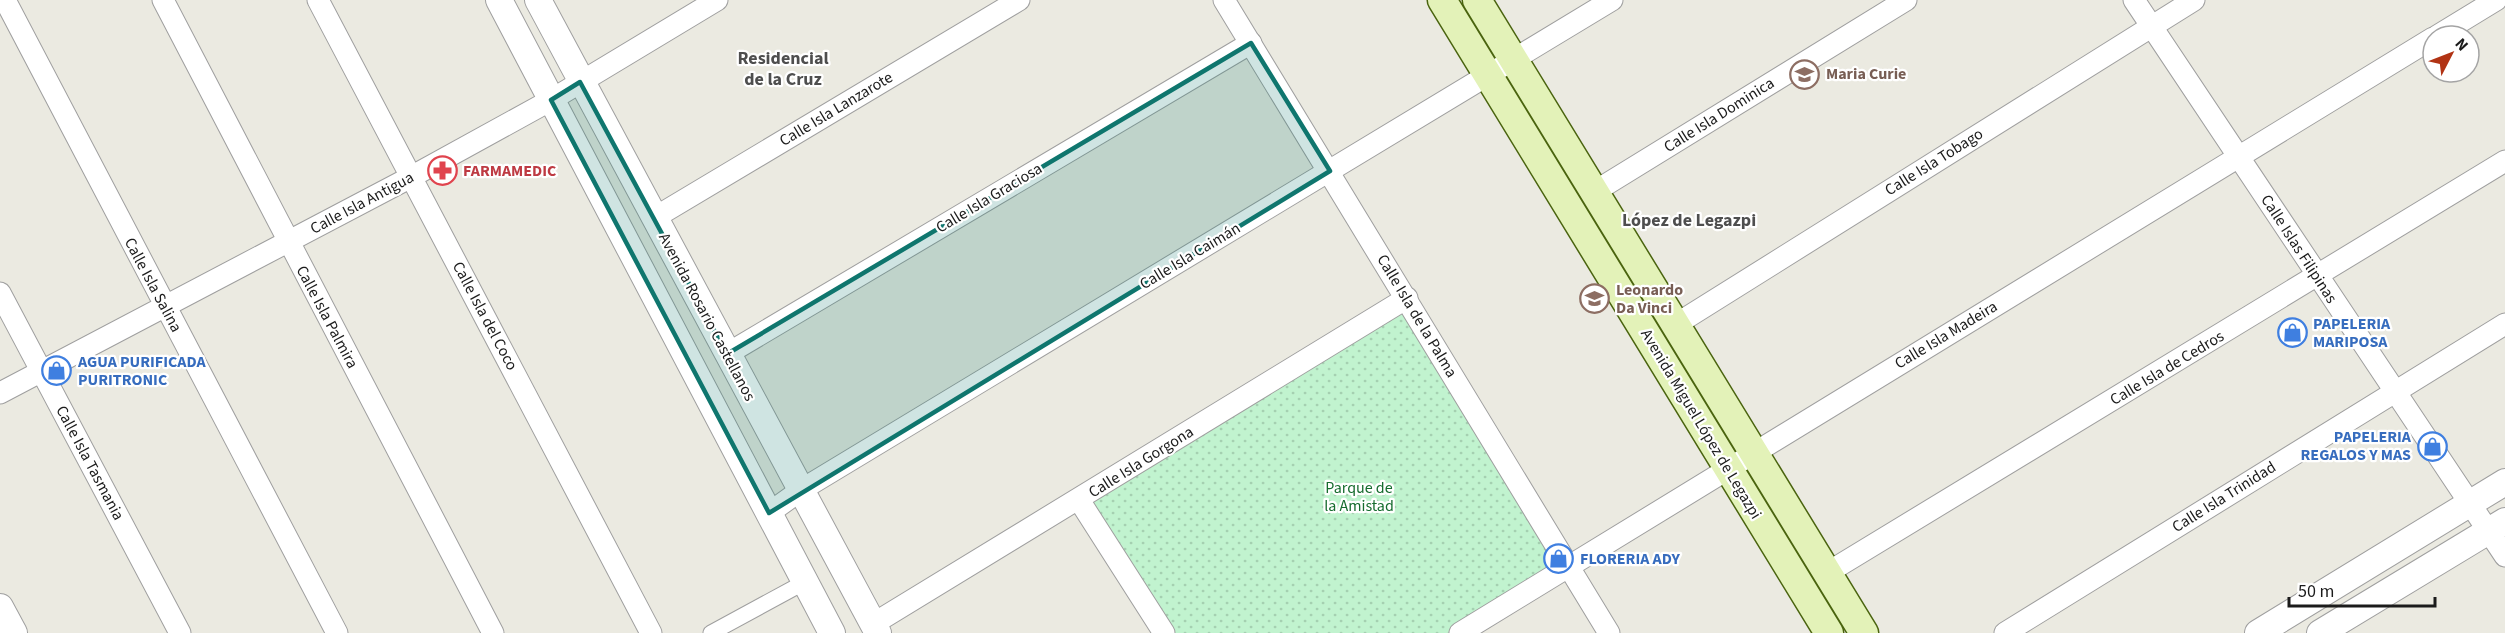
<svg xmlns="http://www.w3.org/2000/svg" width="2505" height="633" viewBox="0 0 2505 633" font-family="'Source Sans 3',sans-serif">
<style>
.park{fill:url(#park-dots)}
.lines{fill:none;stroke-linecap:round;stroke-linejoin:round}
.pedestrian-casing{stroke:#9f9f9f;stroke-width:17}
.minor-casing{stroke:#9f9f9f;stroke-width:23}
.tertiary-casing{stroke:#9f9f9f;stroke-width:28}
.secondary-casing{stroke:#4a640f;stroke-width:31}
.pedestrian{stroke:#fff;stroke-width:15}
.minor{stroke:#fff;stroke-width:21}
.tertiary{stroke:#fff;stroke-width:26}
.secondary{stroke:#e3f2b8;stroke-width:28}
.marked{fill:#0f766e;fill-opacity:0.2;stroke:#0f766e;stroke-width:4.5;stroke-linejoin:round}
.labels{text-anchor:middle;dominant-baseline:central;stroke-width:4.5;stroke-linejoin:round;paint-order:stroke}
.education-label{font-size:16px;font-weight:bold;fill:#785e54;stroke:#fff;text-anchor:start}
.street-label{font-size:16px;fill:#1b1b1b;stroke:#fff}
.health-label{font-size:16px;font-weight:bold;fill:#be3a42;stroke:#fff;text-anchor:start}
.shop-label{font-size:16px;font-weight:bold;fill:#366cbe;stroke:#fff;text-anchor:start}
.park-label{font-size:16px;fill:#166c2e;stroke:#fff}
.neighbourhood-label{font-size:18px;font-weight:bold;fill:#4e4e4e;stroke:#fff}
</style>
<defs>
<pattern id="park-dots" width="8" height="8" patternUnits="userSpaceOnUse" patternTransform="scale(1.5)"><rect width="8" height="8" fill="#c1f3cf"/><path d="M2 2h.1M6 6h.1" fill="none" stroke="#a5d0b1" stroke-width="1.8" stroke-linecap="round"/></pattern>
</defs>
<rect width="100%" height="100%" fill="#ebeae1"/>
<!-- park -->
<path class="park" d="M1405,308L1560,564L1448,633H1172L1089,503Z"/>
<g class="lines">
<defs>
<path id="pedestrian" d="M711,633L805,582"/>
<g id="minor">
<path d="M5,0L337,633"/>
<path d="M163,0L493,633"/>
<path d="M318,0L651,633"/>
<path d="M1224,0L1609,633"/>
<path d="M2134,0L2505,556"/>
<path d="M2437,36L2496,0"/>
<path d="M1594,192L1906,0"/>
<path d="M654,218L1019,0"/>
<path d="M0,293L180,633"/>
<path d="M1675,325L2194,0"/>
<path d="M727,354L1251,43"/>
<path d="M0,393L411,177L551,100L717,0"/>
<path d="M1079,500L1164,633"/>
<path d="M769,513L801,490L1612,0"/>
<path d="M1827,573L2505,161"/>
<path d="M873,624L1407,298"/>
<path d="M1460,633L2433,38"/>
<path d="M2005,633L2505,324"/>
</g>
<g id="tertiary">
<path d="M499,0L832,633"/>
<path d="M538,0L878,633"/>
<path d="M0,607L14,633"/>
<path d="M2258,633L2505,482"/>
<path d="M2320,633L2505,521"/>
</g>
<g id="secondary">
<path d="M1442,0L1829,633"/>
<path d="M1477,0L1864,633"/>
</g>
</defs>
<!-- pedestrian casing -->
<use href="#pedestrian" class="pedestrian-casing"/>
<!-- minor casing -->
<use href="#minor" class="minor-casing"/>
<!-- tertiary casing -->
<use href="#tertiary" class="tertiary-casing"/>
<!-- secondary casing -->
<use href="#secondary" class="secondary-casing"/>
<!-- pedestrian -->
<use href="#pedestrian" class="pedestrian"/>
<!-- minor -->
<use href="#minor" class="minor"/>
<!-- tertiary -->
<use href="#tertiary" class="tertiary"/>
<!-- secondary -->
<use href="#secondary" class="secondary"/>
</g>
<!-- marked area -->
<path class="marked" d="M1251,43L1330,171L769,513L551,100L580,82L727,354Z"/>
<!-- icons -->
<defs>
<symbol id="school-ring" viewBox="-11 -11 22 22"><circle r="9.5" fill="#fff" stroke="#8d6e63" stroke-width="1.5"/><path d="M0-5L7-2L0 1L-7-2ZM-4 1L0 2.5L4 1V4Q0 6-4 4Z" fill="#8d6e63"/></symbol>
<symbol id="pharmacy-ring" viewBox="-11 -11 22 22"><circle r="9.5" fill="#fff" stroke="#e0444e" stroke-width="1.5"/><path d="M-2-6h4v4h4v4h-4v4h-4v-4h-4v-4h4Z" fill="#e0444e"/></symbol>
<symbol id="shop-ring" viewBox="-11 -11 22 22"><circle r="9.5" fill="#fff" stroke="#3f7fe0" stroke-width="1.5"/><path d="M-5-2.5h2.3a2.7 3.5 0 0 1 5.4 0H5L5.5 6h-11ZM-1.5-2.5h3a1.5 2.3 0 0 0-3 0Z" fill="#3f7fe0"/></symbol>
</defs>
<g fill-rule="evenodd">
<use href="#school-ring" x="1788" y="58" width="33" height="33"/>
<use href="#pharmacy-ring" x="426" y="154" width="33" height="33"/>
<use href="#school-ring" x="1578" y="282" width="33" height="33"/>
<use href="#shop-ring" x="2276" y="316" width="33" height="33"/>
<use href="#shop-ring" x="40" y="354" width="33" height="33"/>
<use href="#shop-ring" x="2416" y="430" width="33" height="33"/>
<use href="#shop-ring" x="1542" y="542" width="33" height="33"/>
</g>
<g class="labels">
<!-- education labels -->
<g class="education-label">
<text x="1826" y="74">Maria Curie</text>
<text x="1616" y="290">Leonardo<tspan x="1616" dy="18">Da Vinci</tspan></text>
</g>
<!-- street labels -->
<g class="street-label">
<text transform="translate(836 109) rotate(-31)">Calle Isla Lanzarote</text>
<text transform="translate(1719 115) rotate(-32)">Calle Isla Dominica</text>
<text transform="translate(1934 162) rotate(-32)">Calle Isla Tobago</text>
<text transform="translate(989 198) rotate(-31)">Calle Isla Graciosa</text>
<text transform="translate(362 203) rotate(-28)">Calle Isla Antigua</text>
<text transform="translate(2299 249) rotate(57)">Calle Islas Filipinas</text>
<text transform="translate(1190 256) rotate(-31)">Calle Isla Caimán</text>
<text transform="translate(153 285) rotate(62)">Calle Isla Salina</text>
<text transform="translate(485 316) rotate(62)">Calle Isla del Coco</text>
<text transform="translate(1417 316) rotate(59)">Calle Isla de la Palma</text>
<text transform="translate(327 317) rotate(62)">Calle Isla Palmira</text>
<text transform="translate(707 317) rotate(62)">Avenida Rosario Castellanos</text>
<text transform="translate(1946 335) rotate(-31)">Calle Isla Madeira</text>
<text transform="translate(2167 368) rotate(-31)">Calle Isla de Cedros</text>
<text transform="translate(1701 424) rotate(59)">Avenida Miguel López de Legazpi</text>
<text transform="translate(1141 462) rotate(-32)">Calle Isla Gorgona</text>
<text transform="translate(90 463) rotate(62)">Calle Isla Tasmania</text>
<text transform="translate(2224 497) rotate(-32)">Calle Isla Trinidad</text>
</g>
<!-- health labels -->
<g class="health-label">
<text x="463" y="171">FARMAMEDIC</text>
</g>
<!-- shop labels -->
<g class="shop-label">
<text x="2313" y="324">PAPELERIA<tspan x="2313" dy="18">MARIPOSA</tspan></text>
<text x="78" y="362">AGUA PURIFICADA<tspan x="78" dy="18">PURITRONIC</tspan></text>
<text x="2411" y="437" text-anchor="end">PAPELERIA<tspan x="2411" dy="18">REGALOS Y MAS</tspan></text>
<text x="1580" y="559">FLORERIA ADY</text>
</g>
<!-- park labels -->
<g class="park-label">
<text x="1359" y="488">Parque de<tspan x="1359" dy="18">la Amistad</tspan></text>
</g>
<!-- neighbourhood labels -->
<g class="neighbourhood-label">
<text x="783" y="58">Residencial<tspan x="783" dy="21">de la Cruz</tspan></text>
<text x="1689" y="220">López de Legazpi</text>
</g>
</g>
<!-- north arrow -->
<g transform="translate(2451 54) rotate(48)"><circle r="28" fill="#ffffff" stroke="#a4a4a4" stroke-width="1.5"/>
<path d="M0-4.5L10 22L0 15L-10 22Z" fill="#b13314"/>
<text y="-9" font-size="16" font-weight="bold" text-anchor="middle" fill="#1b1b1b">N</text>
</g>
<!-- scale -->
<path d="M2289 597v9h146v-9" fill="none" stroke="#1b1b1b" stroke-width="3"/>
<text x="2298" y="597" font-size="18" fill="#1b1b1b" stroke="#ffffff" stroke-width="4.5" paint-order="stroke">50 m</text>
</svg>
